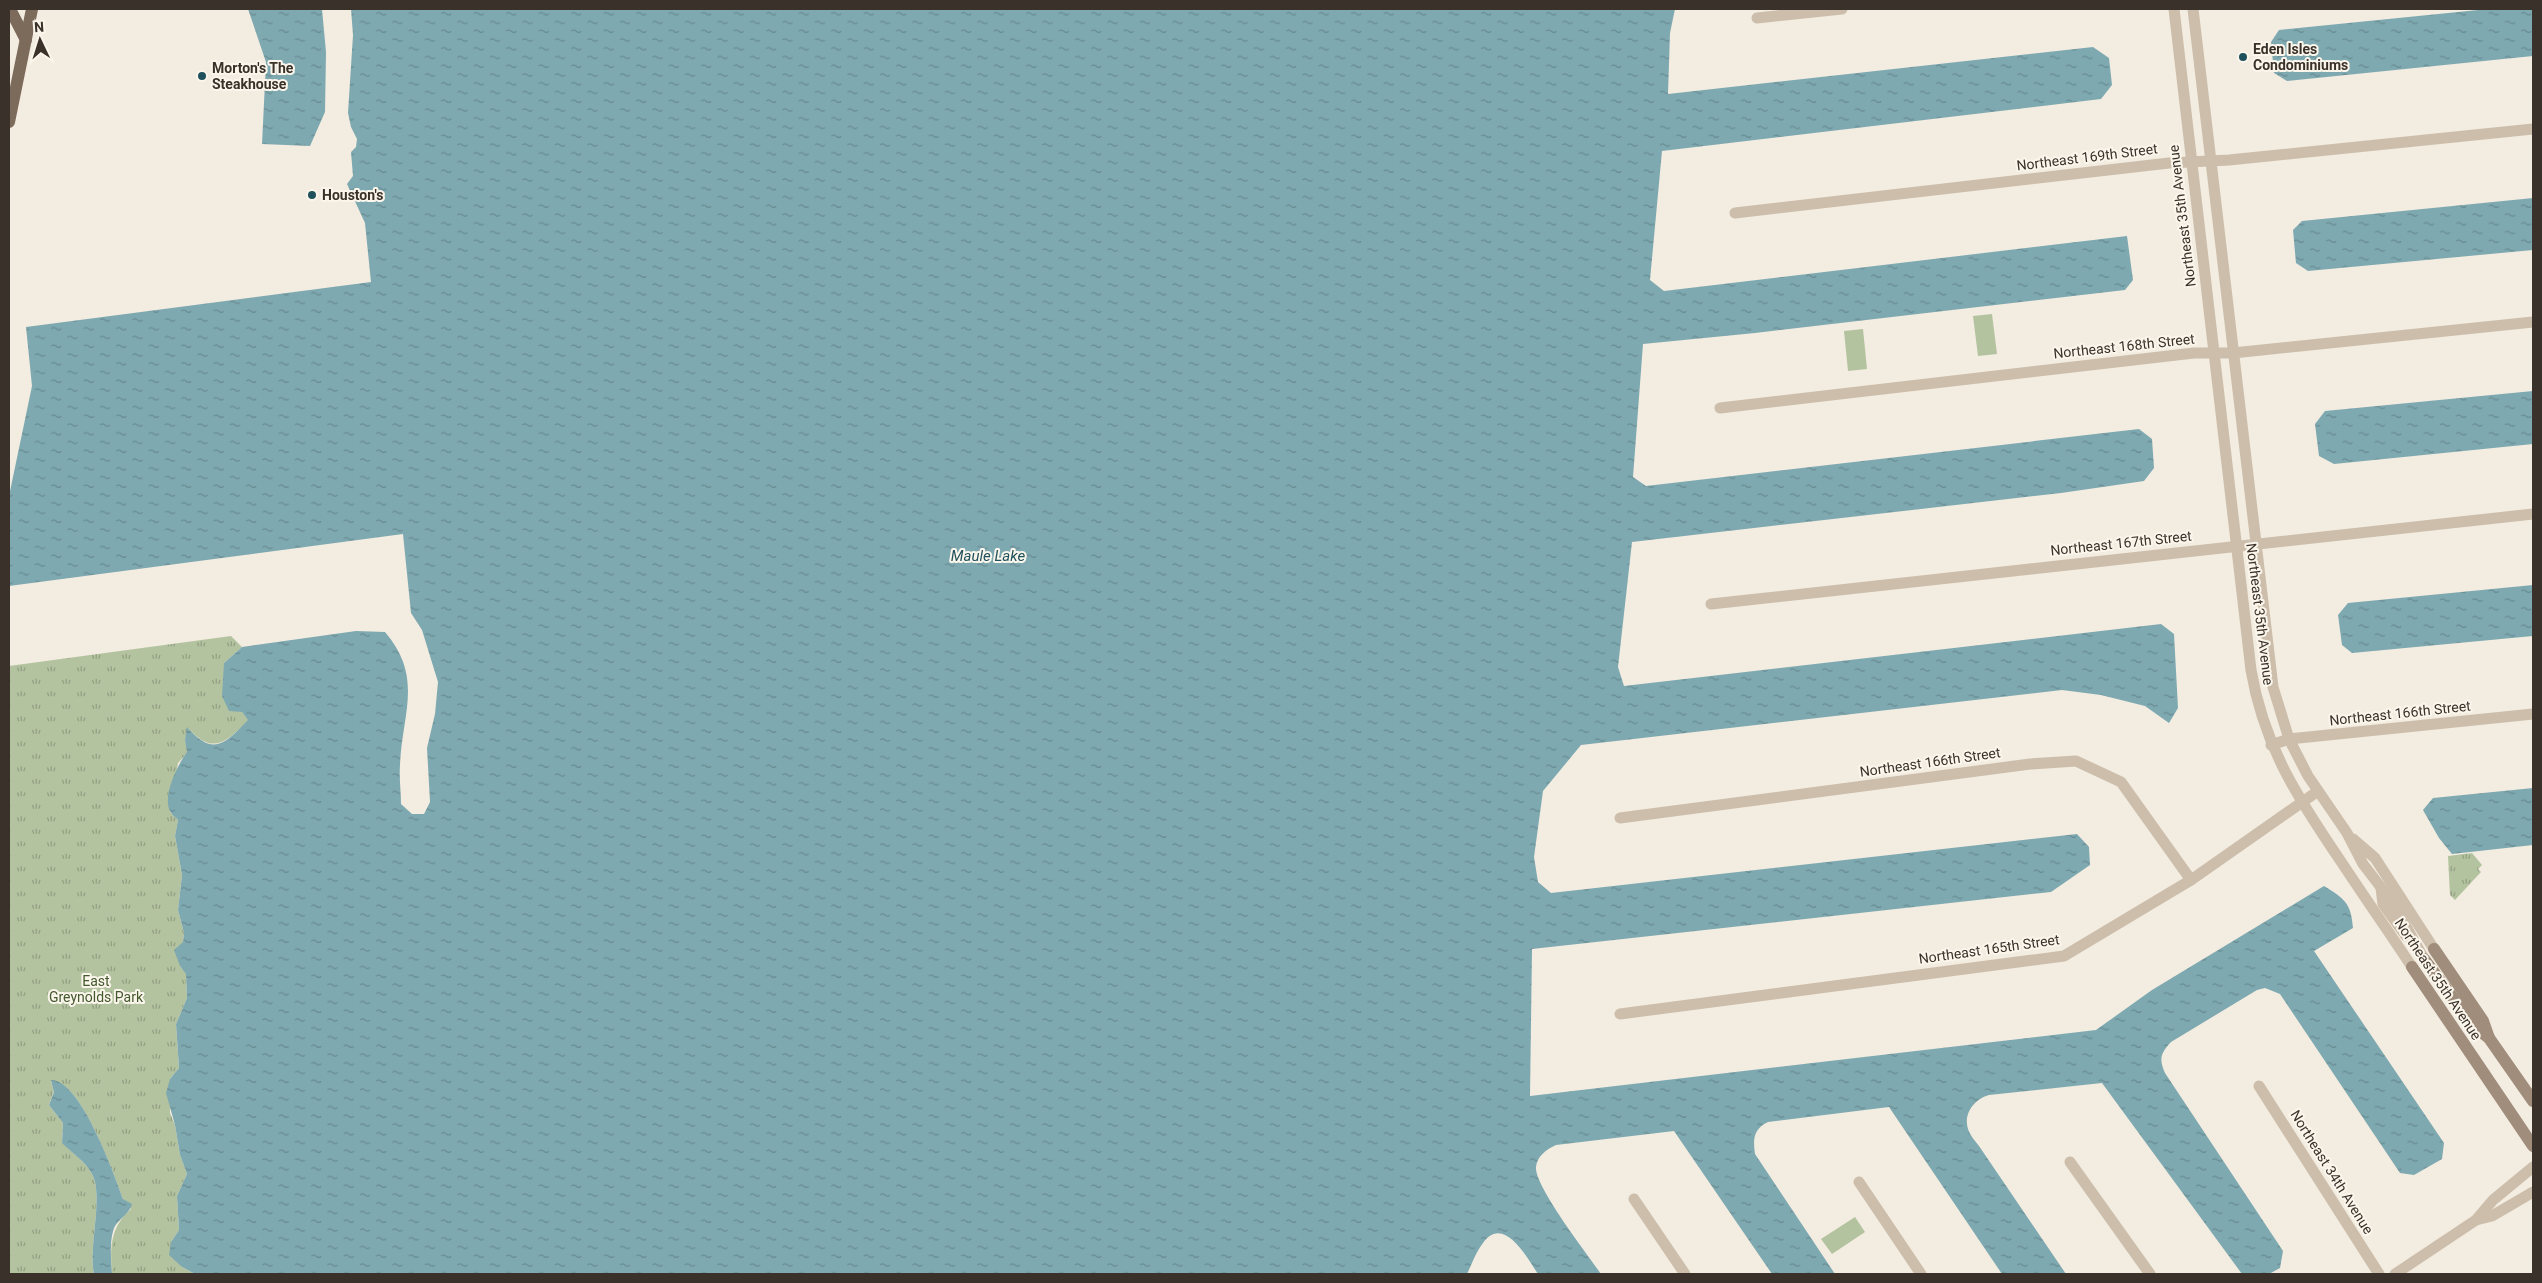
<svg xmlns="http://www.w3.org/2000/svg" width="2542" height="1283" viewBox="0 0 2542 1283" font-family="Roboto,sans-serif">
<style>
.park{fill:url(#park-tufts)}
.pitch{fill:#b3c39f}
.water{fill:url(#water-ripples)}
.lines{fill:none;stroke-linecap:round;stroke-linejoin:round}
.street{stroke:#ccbeab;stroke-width:11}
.secondary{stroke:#a08d7c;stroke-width:12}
.primary{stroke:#7c6a5b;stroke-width:12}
.poi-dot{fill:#1f515c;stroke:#fbf6ec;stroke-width:2}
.labels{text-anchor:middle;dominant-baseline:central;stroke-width:4;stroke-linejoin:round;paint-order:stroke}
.poi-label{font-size:14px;font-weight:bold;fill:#3a312a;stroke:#fbf6ec;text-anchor:start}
.street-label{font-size:14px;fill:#3a312a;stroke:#fbf6ec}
.park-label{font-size:14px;fill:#44582e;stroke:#fbf6ec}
.water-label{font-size:15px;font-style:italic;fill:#1f515c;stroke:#fbf6ec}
</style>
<defs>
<pattern id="park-tufts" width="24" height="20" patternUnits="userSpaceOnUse" patternTransform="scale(1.25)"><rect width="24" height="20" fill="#b3c39f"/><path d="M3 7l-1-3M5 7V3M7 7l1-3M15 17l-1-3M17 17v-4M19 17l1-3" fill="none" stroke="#939f82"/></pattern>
<pattern id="water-ripples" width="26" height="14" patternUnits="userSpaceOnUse" patternTransform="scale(1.25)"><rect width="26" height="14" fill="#7ea9b1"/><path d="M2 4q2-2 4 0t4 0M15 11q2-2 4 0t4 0" fill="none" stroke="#688a90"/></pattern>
</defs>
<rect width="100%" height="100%" fill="#f3ece0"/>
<!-- park -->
<g class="park">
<path d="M231,636L242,647L224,663L242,712L249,720C226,742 213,756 188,728L185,740L188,752L178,763L170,812L178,820L175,836L182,875L178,910L184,933L180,966L186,973L187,998L176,1024L179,1068L170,1079V1113L175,1125L180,1155L187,1174L177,1196L179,1230L171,1242L182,1267L195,1274H112C110,1248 110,1227 131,1209L123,1199C114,1175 81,1079 51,1081L54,1091L49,1105L63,1123L62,1142C72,1153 85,1161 92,1174C104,1196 88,1246 94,1274H9V666Z"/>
<path d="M2472,853L2482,865L2478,869L2481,872L2455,900L2450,895L2448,856Z"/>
</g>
<!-- pitch -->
<g class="pitch">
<path d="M1992,314L1997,354L1978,356L1973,316Z"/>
<path d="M1863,329L1867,369L1848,371L1844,331Z"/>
<path d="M1855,1217L1865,1232L1832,1254L1821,1239Z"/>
</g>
<!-- water -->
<g class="water">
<path d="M248,9H322L326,52L325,112L310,146L262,144L266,62Z"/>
<path d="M351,9H1675L1670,33L1668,94L2093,47L2109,58L2112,85L2101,99L1662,151L1650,280L1664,291L2127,236L2133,280L2125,290L1755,333L1643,344L1633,477L1646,486L2139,429L2152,439L2154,468L2144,481L2061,493L1632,542L1618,667L1624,686L2161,624L2174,634L2178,708L2169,723L2145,706L2101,695L2062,690L1581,745L1543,791L1534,857L1538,882L1551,893L2077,834L2089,847L2090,865L2051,892L1532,949L1530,1096L2096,1030L2152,990L2324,886C2345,899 2351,903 2353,928L2314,951L2444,1143L2442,1159L2414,1175L2400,1173L2280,994L2265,988L2257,990L2171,1042C2160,1054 2159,1059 2165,1073L2283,1251L2280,1268L2269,1274H2242L2102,1083L1989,1095C1975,1099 1963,1113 1968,1129C1970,1135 1975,1141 1979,1146L2066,1274H2002L1889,1107L1768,1122C1753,1129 1753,1140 1755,1154L1835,1274H1772L1674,1131L1556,1145C1547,1149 1537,1156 1536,1167C1534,1186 1588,1255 1601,1274H1538C1527,1258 1504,1214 1483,1243C1476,1252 1472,1264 1467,1274H195L182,1267L169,1255L171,1242L179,1230L177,1196L187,1174L180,1155L175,1125L166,1093L170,1079L179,1068L176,1024L187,998L186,974L180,966L174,950L183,942L184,933L178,910L182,875L175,836L178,820C175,817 171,814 170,811C162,796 178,764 187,752L185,740L187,727C213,757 225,744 248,720L242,712L229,711L222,696L224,663L242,647L356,631L385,632C424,678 402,713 400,765C399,778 401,791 401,804L412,814H424L430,802L427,748L435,714L438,682L422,630L411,613L403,534L9,586V496L32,386L26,327L371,282L365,223L347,184L353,176L351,152L356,147L357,139L351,127L348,113L353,35Z"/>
<path d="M2488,9H2533V56L2287,81L2274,73L2271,42L2279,30Z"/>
<path d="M2533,198V250L2308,271L2296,263L2293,230L2302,221Z"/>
<path d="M2533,391V444L2334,464L2319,456L2315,424L2325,411Z"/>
<path d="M2533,585V636L2352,653L2342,645L2338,615L2348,603Z"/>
<path d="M2533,788V845L2452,854L2439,838L2423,810L2433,798Z"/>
<path d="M51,1080C81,1080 114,1174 123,1199L132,1204C130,1213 120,1218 115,1226C109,1238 111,1261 112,1274H94C88,1246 104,1196 92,1174C85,1161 72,1153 62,1143L63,1123L49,1105L54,1092Z"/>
</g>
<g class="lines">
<!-- street -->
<g class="street">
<path d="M2174,9L2251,670C2264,747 2299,800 2342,863C2365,898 2389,932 2412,967"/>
<path d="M2193,9L2273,687L2289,739L2308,776L2347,833L2363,864L2393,903L2424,959"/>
<path d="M1757,18L1842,9"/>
<path d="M1735,213L2169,163L2229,160L2533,129"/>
<path d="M1720,408L2194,353H2233L2533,322"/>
<path d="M1711,604L2533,514"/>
<path d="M2271,745L2289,739L2533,714"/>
<path d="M1620,818L2030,764L2076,761L2121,782L2191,880"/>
<path d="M2353,839L2375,858L2434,949"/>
<path d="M2381,888L2383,904L2406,936"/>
<path d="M1620,1014L2064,956L2191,880L2318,791"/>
<path d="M2259,1086L2379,1274"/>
<path d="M2070,1162L2150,1274"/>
<path d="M1859,1182L1921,1274"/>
<path d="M1634,1199L1685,1274"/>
<path d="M2476,1220L2492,1216L2533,1192"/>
<path d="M2395,1274L2476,1220L2493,1200L2533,1167"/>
</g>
<!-- secondary -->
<g class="secondary">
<path d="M2434,949L2483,1021L2489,1038"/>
<path d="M2424,959L2474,1026L2489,1038L2533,1101"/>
<path d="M2412,967L2533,1146"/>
</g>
<!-- primary -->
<g class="primary">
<path d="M10,9L26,40"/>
<path d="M9,122L32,9"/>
</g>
</g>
<!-- markers -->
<g class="poi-dot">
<circle cx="2243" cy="57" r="5"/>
<circle cx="202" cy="76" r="5"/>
<circle cx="312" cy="195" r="5"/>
</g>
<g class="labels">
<!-- poi labels -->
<g class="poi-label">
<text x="2253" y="49">Eden Isles<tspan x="2253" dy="16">Condominiums</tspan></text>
<text x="212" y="68">Morton's The<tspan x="212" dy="16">Steakhouse</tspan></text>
<text x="322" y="195">Houston's</text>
</g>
<!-- street labels -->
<g class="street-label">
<text transform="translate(2087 157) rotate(-7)">Northeast 169th Street</text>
<text transform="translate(2182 216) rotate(-97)">Northeast 35th Avenue</text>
<text transform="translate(2124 346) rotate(-6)">Northeast 168th Street</text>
<text transform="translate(2121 543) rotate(-6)">Northeast 167th Street</text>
<text transform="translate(2260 614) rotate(83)">Northeast 35th Avenue</text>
<text transform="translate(2400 713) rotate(-6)">Northeast 166th Street</text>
<text transform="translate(1930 762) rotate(-8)">Northeast 166th Street</text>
<text transform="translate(1989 949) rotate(-8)">Northeast 165th Street</text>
<text transform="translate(2438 979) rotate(56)">Northeast 35th Avenue</text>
<text transform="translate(2332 1172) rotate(58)">Northeast 34th Avenue</text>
</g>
<!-- park labels -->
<g class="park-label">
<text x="96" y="981">East<tspan x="96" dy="16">Greynolds Park</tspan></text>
</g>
<!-- water labels -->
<g class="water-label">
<text x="988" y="556">Maule Lake</text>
</g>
</g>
<!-- border -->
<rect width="2542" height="1283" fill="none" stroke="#3a312a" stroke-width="20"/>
<!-- north arrow -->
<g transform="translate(40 40) rotate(356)" stroke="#fbf6ec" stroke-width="4" paint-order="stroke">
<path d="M0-4L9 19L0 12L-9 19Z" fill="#3a312a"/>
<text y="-8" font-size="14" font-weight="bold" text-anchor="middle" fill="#3a312a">N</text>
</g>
</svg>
